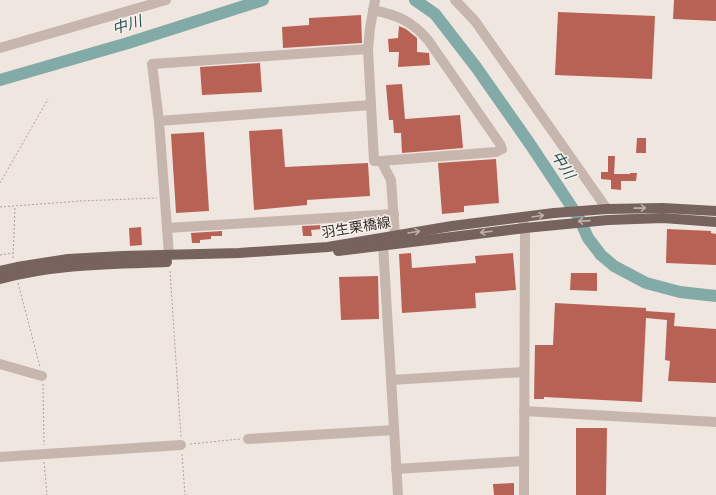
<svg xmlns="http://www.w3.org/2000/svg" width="716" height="495" viewBox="0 0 716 495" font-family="'Roboto Condensed','Noto Sans JP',sans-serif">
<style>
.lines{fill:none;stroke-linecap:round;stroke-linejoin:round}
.river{stroke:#82aaa7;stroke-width:12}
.building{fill:#b86255}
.path{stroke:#b3a097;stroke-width:1;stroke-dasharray:2 2;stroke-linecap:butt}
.minor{stroke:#c7b6ad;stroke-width:10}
.major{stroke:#76635d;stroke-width:10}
.oneway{stroke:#beb1ac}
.labels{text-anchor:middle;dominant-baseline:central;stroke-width:3;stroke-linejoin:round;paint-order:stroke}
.street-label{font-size:14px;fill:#362d2b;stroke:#f8f1ec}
.water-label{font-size:15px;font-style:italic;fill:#255351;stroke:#f8f1ec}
</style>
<rect width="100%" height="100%" fill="#f0e6e0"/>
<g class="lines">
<!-- river -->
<g class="river">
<path d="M415,0L435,14L476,67L530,144L579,218L588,238L601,255L614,266L646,283L680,292L716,296"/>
<path d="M0,80L128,43L263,0"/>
</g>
</g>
<!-- building -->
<g class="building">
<path d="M674,0H716V21L673,19Z"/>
<path d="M558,12L655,16L652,79L555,75Z"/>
<path d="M361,15L362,43L283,48L282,27L309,25V18Z"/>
<path d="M399,26L406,29L417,38V52L429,53L430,65L398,67L399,52H389L388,39L398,38Z"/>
<path d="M260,63L262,92L202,95L200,67Z"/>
<path d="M402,84L405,119L460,115L463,148L402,153L401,133H394L393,120H389L386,85Z"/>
<path d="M282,129L285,167L368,163L370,196L307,200V205L254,210L249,131Z"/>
<path d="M204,132L209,211L176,213L171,134Z"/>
<path d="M637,138H646V153H636Z"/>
<path d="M608,156H615L614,174H630V173H637L636,181H621V190L611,189V180L601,179V172H608Z"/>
<path d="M496,159L499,203L464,206V212L442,214L438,163Z"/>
<path d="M323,225V229L311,230L312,236H303L302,226Z"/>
<path d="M141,227L142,245L130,246L129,228Z"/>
<path d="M667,229L711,231V233L716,234V265L666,263Z"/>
<path d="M222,231V236H211V239L200,240V243H192L191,233Z"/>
<path d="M411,253L412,268L476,263L475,256L513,253L516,290L475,293L476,308L402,313L399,254Z"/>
<path d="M571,273H597V291L570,290Z"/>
<path d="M378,276L379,319L341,320L339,277Z"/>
<path d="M555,303L646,308V311L675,313L674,326L716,329V383L668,381L670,361L665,360L667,320L646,318L642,402L544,397V399H534L535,345H553Z"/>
<path d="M576,428H607L606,495H576Z"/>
<path d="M514,483V495H494L493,484Z"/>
</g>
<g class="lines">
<!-- path -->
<g class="path">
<path d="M0,183L48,99"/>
<path d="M0,207L80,201L157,198"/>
<path d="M0,255L13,253"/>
<path d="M13,258L15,208"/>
<path d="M170,271L181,437"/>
<path d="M18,283L40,367"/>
<path d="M43,384L44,445"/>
<path d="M190,444L240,439"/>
<path d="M182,454L185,495"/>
<path d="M44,462L47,495"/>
</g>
<!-- minor -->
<g class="minor">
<path d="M375,0L370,28L368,49L374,161H381L391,180L395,235"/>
<path d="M455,0L475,21L607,209"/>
<path d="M373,10C397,15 412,21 428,40L500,144L502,149L496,152L381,161"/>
<path d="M0,48L166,0"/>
<path d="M159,121L371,105"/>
<path d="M522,218L525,228L524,495"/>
<path d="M167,228L394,214"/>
<path d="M383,245L398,495"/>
<path d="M169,255L159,121L152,64L368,49"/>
<path d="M0,364L42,376"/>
<path d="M391,380L524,372"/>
<path d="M524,411L716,422"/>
<path d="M248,439L394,430"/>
<path d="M0,457L181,445"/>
<path d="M396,469L524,461"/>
</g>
<!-- major -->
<g class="major">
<path d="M338,251L525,228L608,220L663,218L716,222"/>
<path d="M0,271L17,267L68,259L122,256L239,253L328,247L452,226L554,213L607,209L663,208L716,211"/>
<path d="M0,279C54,264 111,264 167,262"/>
</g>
</g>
<!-- one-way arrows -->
<defs><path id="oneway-shaft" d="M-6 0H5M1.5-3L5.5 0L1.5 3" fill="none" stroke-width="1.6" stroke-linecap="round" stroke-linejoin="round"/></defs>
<g class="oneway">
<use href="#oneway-shaft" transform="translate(640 208) rotate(-1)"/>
<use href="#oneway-shaft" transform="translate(538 216) rotate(-9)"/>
<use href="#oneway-shaft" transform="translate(584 221) rotate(176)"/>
<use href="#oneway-shaft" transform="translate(414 232) rotate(-9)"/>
<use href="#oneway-shaft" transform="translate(486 232) rotate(173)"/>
</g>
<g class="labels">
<!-- street labels -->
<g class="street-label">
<text transform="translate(356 227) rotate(-9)">羽生栗橋線</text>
</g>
<!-- water labels -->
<g class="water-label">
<text transform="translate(127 25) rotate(-17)">中川</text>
<text transform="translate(563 165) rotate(57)">中川</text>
</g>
</g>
</svg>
